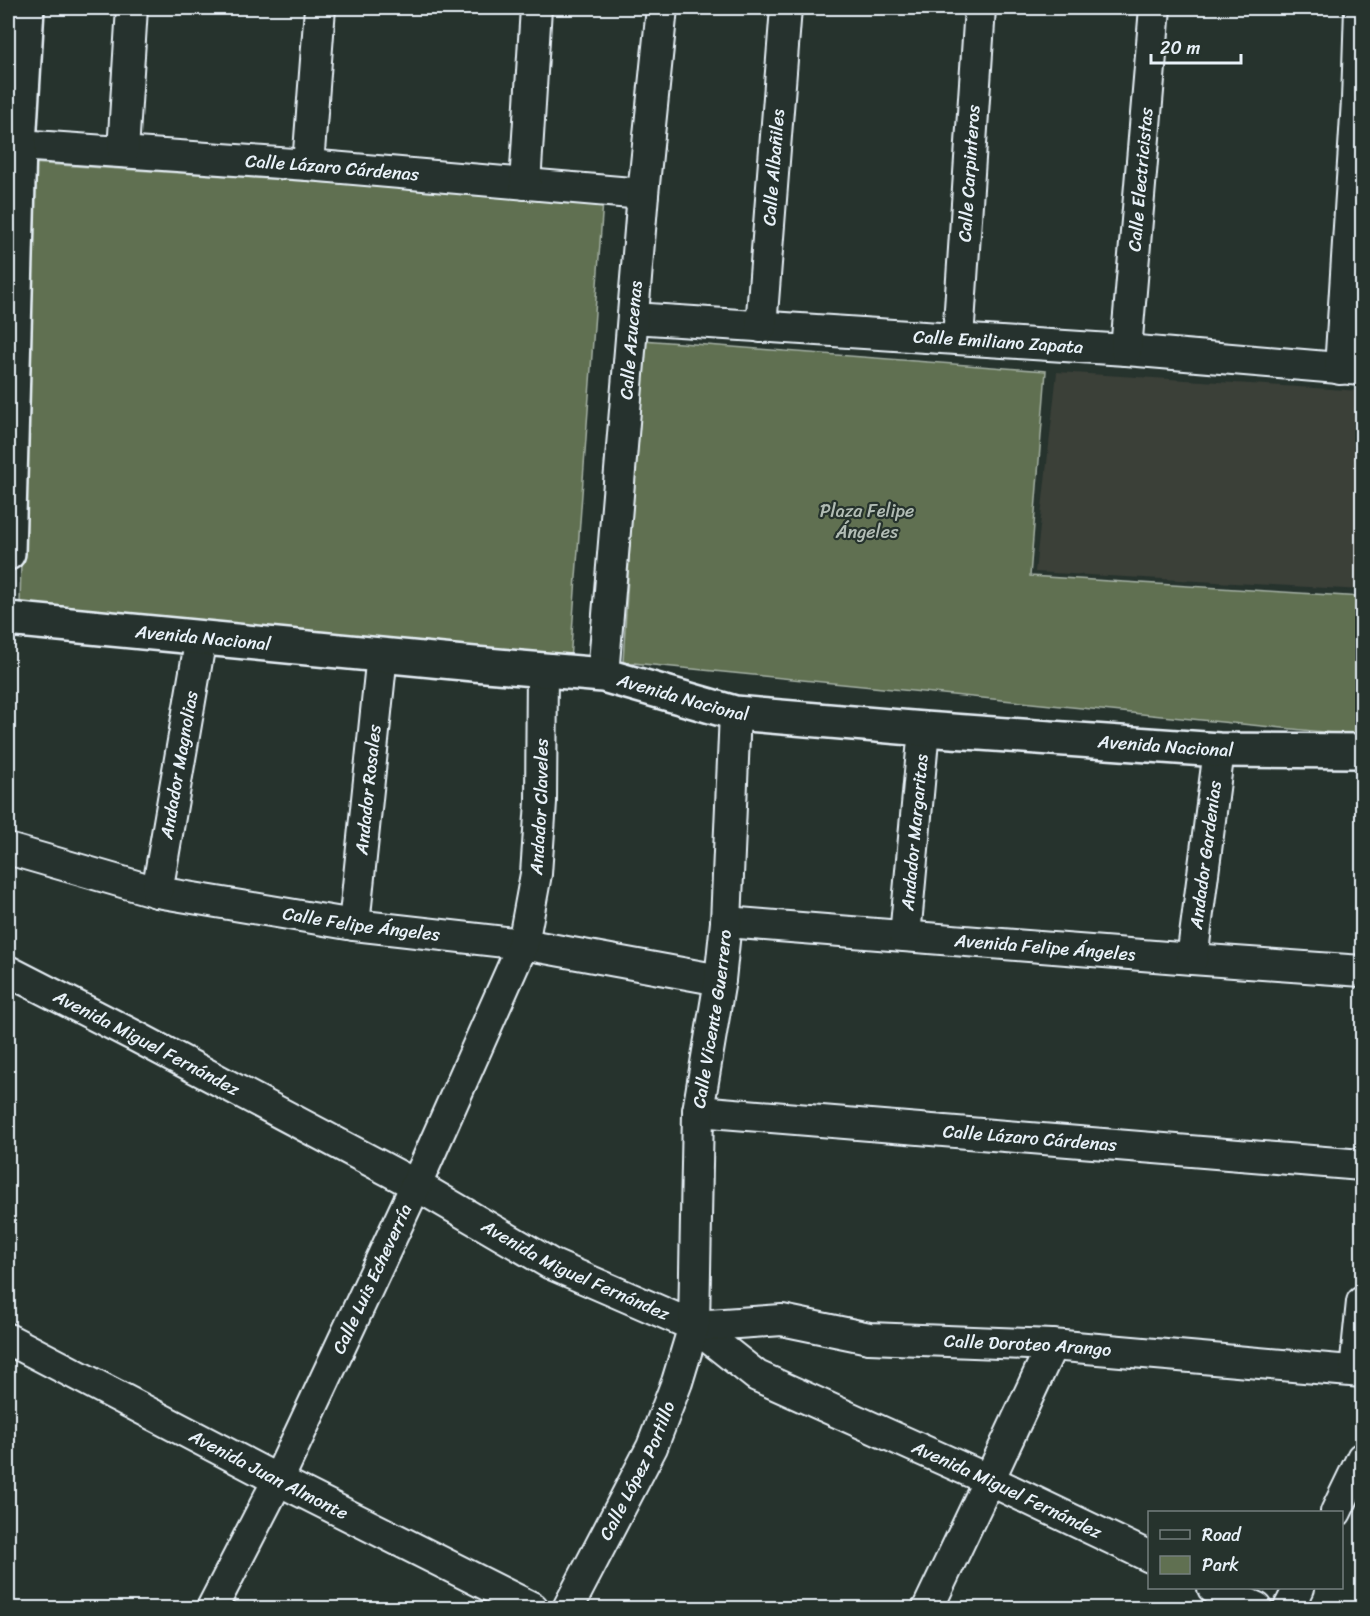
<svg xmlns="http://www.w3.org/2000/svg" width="1370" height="1616" viewBox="0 0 1370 1616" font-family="Sriracha,sans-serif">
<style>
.built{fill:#3a3f38}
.green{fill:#607051;stroke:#a4b0a4;stroke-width:1.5}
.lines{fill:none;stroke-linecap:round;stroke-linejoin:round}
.street-casing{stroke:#e8f1f8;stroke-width:34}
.secondary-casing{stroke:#e8f1f8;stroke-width:38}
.street{stroke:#26332d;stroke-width:30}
.secondary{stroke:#26332d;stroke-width:33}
.labels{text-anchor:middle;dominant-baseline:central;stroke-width:4.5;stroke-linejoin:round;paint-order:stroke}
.street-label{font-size:18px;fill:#e8f1f8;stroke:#26332d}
.park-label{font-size:18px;fill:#b2bdb5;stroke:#26332d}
</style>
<rect width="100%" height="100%" fill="#26332d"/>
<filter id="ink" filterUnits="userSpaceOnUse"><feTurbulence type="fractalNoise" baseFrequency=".0167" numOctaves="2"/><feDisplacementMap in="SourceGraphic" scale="12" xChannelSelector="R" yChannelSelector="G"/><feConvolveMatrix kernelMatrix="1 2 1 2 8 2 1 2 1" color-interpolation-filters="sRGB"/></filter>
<g filter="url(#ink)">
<!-- built -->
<path class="built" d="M1057,372L1362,391V590L1035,572Z"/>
<!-- green -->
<g class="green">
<path d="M30,163L603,201L570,661L20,605Z"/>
<path d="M642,340L1046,371L1030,576L1362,597V736L623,662Z"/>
</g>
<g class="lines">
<defs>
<g id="street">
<path id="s1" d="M19,145L308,165L643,194"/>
<path d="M123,151L132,8"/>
<path d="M308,165L320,8"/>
<path d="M525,184L536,8"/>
<path id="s2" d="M633,318L1126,350L1362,370"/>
<path id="s3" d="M761,327L786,8"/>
<path id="s4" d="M958,339L980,8"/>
<path id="s5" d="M1126,350L1155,8"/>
<path d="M1340,369L1357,100L1360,8"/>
<path id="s6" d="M603,675L643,194L662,8"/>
<path id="s7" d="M8,849L157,892L354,925L523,944L720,980"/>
<path id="s8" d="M157,892L201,637"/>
<path id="s9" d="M726,922L1192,959L1362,971"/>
<path id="s10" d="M354,925L382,654"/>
<path id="s11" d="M905,936L924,729"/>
<path id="s12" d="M1192,959L1219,750"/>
<path id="s13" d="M8,971L135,1036L416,1185L551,1264L694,1326L757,1376L989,1480L1150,1557"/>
<path id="s14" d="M698,1111L1362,1165"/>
<path id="s15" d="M694,1326L782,1320L869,1338L1052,1345L1362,1372"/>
<path id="s16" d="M8,1339L278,1480L533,1608"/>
<path d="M1355,1370L1362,1302"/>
<path d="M1336,1512L1362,1458"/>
<path d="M1213,1588L1257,1608"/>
<path id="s17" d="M212,1608L278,1480L416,1185L523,944L536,874L541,802L542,669"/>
<path id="s18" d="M568,1608L652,1447L677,1382L694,1326L698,1111L720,980L726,922L735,713"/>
<path d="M928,1608L989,1480L1052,1345"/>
<path d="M1289,1608L1299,1588"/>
</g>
<g id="secondary">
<path d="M8,553L19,145L27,8"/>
<path id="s19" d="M8,619L474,664L603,675L735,713L924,729L1219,750L1362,751"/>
</g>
</defs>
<!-- street casing -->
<use href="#street" class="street-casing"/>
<!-- secondary casing -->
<use href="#secondary" class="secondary-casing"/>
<!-- street -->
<use href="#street" class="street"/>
<!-- secondary -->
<use href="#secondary" class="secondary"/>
</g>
</g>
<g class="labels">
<!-- street labels -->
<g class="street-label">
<text stroke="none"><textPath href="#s1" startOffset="314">Calle Lázaro Cárdenas</textPath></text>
<text stroke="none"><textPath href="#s3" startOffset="160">Calle Albañiles</textPath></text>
<text stroke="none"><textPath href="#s4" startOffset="166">Calle Carpinteros</textPath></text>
<text stroke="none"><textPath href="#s5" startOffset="171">Calle Electricistas</textPath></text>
<text stroke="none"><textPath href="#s6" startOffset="336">Calle Azucenas</textPath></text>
<text stroke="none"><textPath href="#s2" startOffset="366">Calle Emiliano Zapata</textPath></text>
<text stroke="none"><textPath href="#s19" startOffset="196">Avenida Nacional</textPath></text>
<text stroke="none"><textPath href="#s19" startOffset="681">Avenida Nacional</textPath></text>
<text stroke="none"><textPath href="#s19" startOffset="1167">Avenida Nacional</textPath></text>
<text stroke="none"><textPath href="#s8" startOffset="129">Andador Magnolias</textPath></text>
<text stroke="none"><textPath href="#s10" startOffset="136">Andador Rosales</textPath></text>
<text stroke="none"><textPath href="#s17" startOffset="872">Andador Claveles</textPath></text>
<text stroke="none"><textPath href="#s11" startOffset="104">Andador Margaritas</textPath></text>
<text stroke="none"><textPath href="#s12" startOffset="105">Andador Gardenias</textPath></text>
<text stroke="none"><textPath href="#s7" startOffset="362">Calle Felipe Ángeles</textPath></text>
<text stroke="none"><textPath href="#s9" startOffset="320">Avenida Felipe Ángeles</textPath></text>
<text stroke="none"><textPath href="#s18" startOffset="618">Calle Vicente Guerrero</textPath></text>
<text stroke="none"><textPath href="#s13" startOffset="156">Avenida Miguel Fernández</textPath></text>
<text stroke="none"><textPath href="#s14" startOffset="333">Calle Lázaro Cárdenas</textPath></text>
<text stroke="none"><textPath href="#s13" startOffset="642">Avenida Miguel Fernández</textPath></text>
<text stroke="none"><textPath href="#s17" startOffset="366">Calle Luis Echeverría</textPath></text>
<text stroke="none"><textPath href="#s15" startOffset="336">Calle Doroteo Arango</textPath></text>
<text stroke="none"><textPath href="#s18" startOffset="154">Calle López Portillo</textPath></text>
<text stroke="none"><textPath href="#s16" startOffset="294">Avenida Juan Almonte</textPath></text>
<text stroke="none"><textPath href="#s13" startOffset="1128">Avenida Miguel Fernández</textPath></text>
</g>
<!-- park labels -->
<g class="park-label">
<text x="867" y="511">Plaza Felipe<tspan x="867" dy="21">Ángeles</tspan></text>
</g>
</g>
<!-- margin -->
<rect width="1370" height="1616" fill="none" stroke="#26332d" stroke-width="30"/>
<rect x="15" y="15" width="1340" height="1586" fill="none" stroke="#e8f1f8" stroke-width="2" filter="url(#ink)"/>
<!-- legend -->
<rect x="1148" y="1511" width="195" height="78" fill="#26332d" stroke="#747f7e" stroke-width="1.5"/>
<rect x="1160" y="1530" width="30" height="9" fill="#26332d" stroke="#747f7e" stroke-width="1.5"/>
<text x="1202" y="1541" font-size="18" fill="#e8f1f8">Road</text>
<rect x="1160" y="1556" width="30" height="18" fill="#607051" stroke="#747f7e" stroke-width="1.5"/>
<text x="1202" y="1571" font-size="18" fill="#e8f1f8">Park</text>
<!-- scale -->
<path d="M1151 54v9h90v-9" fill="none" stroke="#e8f1f8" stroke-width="3"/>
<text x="1160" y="54" font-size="18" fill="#e8f1f8" stroke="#26332d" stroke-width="4.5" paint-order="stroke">20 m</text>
</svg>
